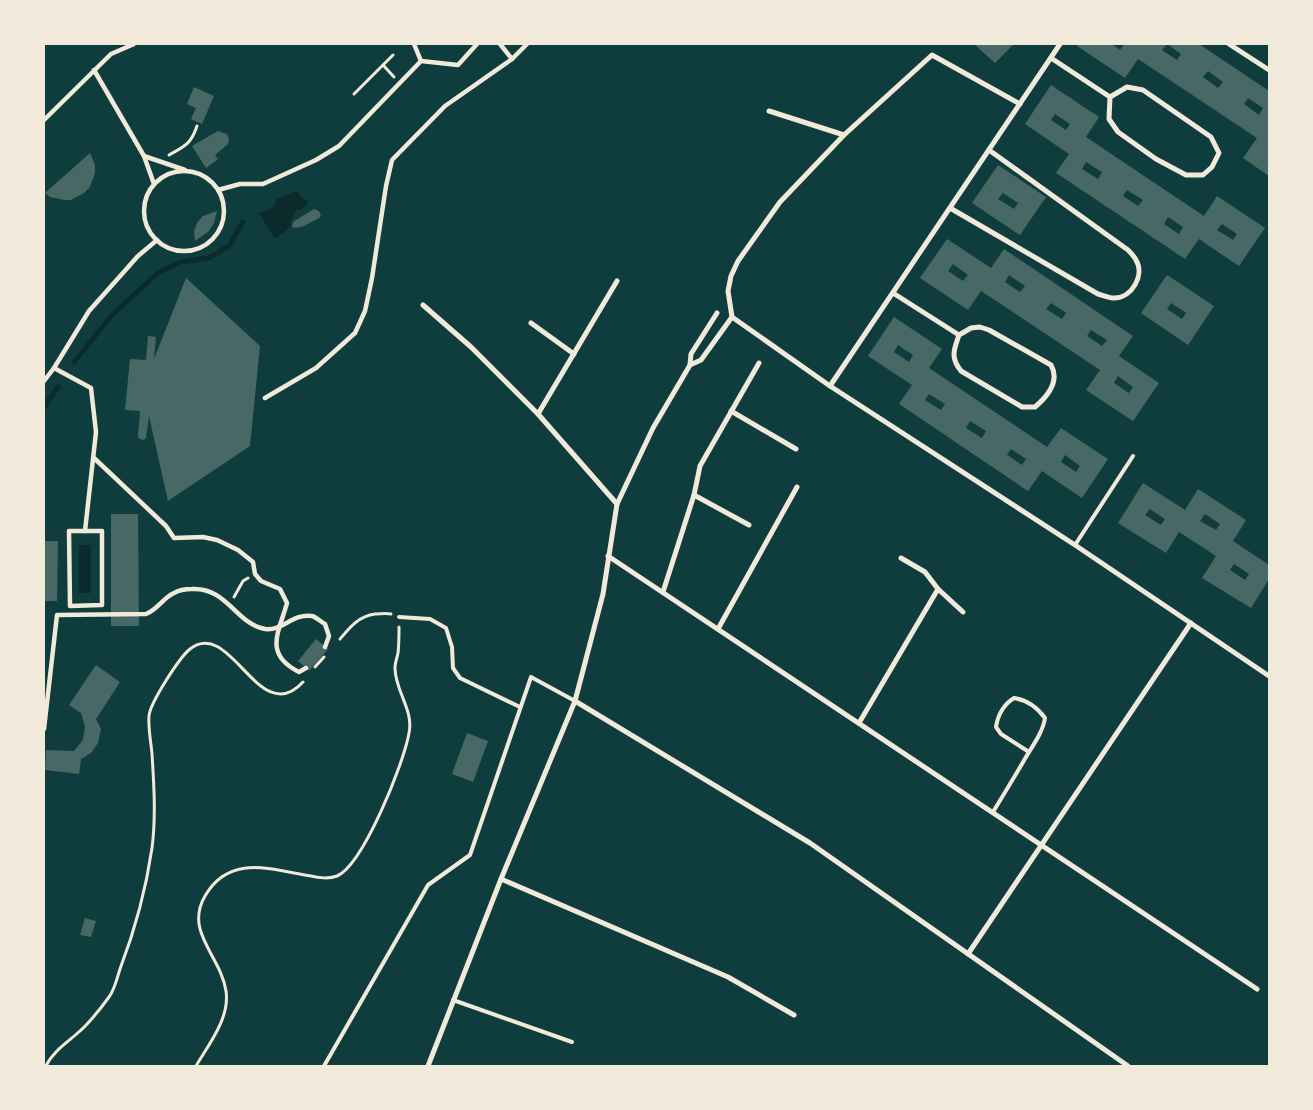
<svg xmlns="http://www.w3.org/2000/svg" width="1313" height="1110" viewBox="0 0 1313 1110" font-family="Raleway,sans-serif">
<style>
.water{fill:#0a2a2b}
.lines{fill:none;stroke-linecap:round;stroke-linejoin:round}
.stream{stroke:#0a2a2b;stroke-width:5}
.building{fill:#486865;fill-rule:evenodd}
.path{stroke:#f1e9da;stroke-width:3}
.service{stroke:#f1e9da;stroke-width:4}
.pedestrian{stroke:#f1e9da;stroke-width:4.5}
.minor{stroke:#f1e9da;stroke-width:5}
</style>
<rect width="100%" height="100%" fill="#0f3d3e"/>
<!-- water -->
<g class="water">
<path d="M294,192H298L301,197L307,200V204L301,210H296L288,229L275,239L259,213C268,210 274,209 277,199Z"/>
<rect x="79" y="545" width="12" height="48"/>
</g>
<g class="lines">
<!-- stream -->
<g class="stream">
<path d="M74,362L113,314L158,273L180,262L209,258L229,246L243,222"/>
<path d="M44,407L58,387"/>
</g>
</g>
<!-- building -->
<g class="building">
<path d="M974,44H1014L995,63Z"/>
<path d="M1079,44H1112L1120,50L1124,44H1199L1269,91V176L1243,158L1257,138L1138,59L1125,78L1077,46ZM1167,44L1181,54L1177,60L1162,50ZM1208,71L1223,82L1218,88L1203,77ZM1248,98L1263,108L1259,115L1244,104Z"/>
<path d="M1051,85L1099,117L1086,137L1204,216L1217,196L1265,228L1239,266L1199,239L1185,259L1056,173L1069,154L1025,124ZM1055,114L1070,124L1066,130L1051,120ZM1086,162L1102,172L1098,179L1082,169ZM1127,190L1143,200L1138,206L1123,196ZM1168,217L1183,227L1179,234L1164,224ZM1222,224L1237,234L1233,240L1217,230Z"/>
<path d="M194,87L214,96L202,124L191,119L196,108L187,104Z"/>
<path d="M218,131L227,134L229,139L228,144L215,155L218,159L206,168L192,146Z"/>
<path d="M90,153L95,165V173L90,187L84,193L71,200H64L50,197L45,193Z"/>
<path d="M998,165L1046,197L1020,235L972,203ZM1003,193L1018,203L1014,209L998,199Z"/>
<path d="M314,209L319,211L321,216L319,218L304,226L295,228L292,227L293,222Z"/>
<path d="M217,211L214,223L208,232L195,241L194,231L197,223L203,216Z"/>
<path d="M947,239L991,268L1004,249L1133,336L1119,356L1159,383L1133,421L1086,390L1100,370L981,291L968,310L920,278ZM953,264L968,275L963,281L948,271ZM1009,275L1025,286L1020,292L1005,282ZM1051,303L1066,313L1062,319L1046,309ZM1091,330L1107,340L1102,346L1087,336ZM1118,376L1133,387L1129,393L1114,383Z"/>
<path d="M1167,275L1214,306L1188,345L1141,313ZM1171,303L1186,313L1182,319L1167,309Z"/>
<path d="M186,278L260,346L250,446L168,501L149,416L146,438L143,440L140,439L138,437L140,411L125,410L130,359L146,360L148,336L156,337L154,359Z"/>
<path d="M894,317L942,349L929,368L1047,447L1061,428L1108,459L1082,498L1042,471L1028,491L899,404L912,385L868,356ZM898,345L913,355L909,362L894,352ZM929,394L945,404L941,410L925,400ZM970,421L986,431L982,438L966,428ZM1011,449L1026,459L1022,465L1007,455ZM1065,455L1080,466L1076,472L1061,462Z"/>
<path d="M1143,483L1185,510L1198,489L1246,520L1233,541L1269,565V579L1251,608L1202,578L1216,556L1179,532L1166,553L1118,523ZM1150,509L1165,519L1161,525L1145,515ZM1205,514L1220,524L1216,530L1200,521ZM1234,564L1249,574L1245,580L1230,570Z"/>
<path d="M111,514H138L139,626H111Z"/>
<path d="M44,541H58L57,601H44Z"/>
<path d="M316,639L328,649L309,671L298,661Z"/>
<path d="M96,665L120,682L96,719L101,729L98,743L91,753L81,759L79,774L45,770L46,750L74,751L83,740L85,727L81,713L69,705Z"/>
<path d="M467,733L488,741L473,782L452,774Z"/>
<path d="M85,918L96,921L91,937L80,935Z"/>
</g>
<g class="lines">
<!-- path -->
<g class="path">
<path d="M383,65L394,77"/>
<path d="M354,94L393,55"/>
<path d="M169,155C185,146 191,144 197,126"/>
<path d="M234,597L243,581L248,578"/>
<path d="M340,639C350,627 359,616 375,614C381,614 385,613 391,614"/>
<path d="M315,667L324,657"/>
<path d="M46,1066C53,1051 68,1042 80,1031C91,1021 101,1008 109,997C115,989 117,978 120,969C135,930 146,889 152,848C156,817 154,785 152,754C151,742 148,728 149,716C150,703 179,658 190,649C231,617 259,730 303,682"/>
<path d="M196,1066C209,1044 230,1018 226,991C221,956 184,932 205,896C230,853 272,870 311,876C318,878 330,879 337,876C363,865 404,763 409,733C414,710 395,691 395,668C395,663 397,658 398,653C399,645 399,636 399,627"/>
</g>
<!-- service -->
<g class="service">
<path d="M1075,545L1133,456"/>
<path d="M399,617L430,619L446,628L452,647L453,668L460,678L520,707"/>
<path d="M993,812C1004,794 1015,776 1026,757C1033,745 1043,732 1045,718C1037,707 1027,700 1014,698C1003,705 998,714 996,727L1001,734L1029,752"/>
<path d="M453,1000L572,1042"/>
<path d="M324,1066L428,885L470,855L531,677L575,701"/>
</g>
<!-- pedestrian -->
<g class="pedestrian">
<path d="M500,44L512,59"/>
<path d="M421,61L458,65L477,44"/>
<path d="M94,70L144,156L154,184"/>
<path d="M44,120L111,54L134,44"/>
<path d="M144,156L185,170"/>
<circle cx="184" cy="211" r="40"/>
<path d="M218,190L240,184H263L316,160L339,146L421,61L414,44"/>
<path d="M54,368L91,388L96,432L85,531"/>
<path d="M44,381L54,368L89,311L138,256L157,240"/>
<path d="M265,398L316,368L355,333L365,311L372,278L386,186L392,160L445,106L512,59L527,44"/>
<path d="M94,458L166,526L174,538L203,537L217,540L238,550L253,562L255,574L261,581L280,589L287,603C279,632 263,654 299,672L306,668"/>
<path d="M69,531H102V605L70,606Z"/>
<path d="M44,729L57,615L146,614C158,609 163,598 174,593C179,590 186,589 192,589C227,587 236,624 265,629C283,631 293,613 312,616C316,617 321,622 325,624L329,636L325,647"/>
</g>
<!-- minor -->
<g class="minor">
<path d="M1229,44L1269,70"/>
<path d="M1051,58L1110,97"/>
<path d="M1127,87L1143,90L1211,137L1219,153L1212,167L1203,175H1186L1156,159L1118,132L1109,119L1110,97Z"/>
<path d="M1020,104L932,55L844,135L780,202L738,261L731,276L728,291L732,317L830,386L1075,545L1269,676"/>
<path d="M769,111L844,135"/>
<path d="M950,208L1098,294C1102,295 1109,298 1114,298C1132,298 1145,275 1136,260C1134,256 1131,253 1128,250L989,150"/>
<path d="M893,293L959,335"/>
<path d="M423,305L471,347L538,414L617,504"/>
<path d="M531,323L574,354"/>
<path d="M980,327L989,330L1051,365C1060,381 1048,396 1035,407H1022L961,371C950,357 954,350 959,335L971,328Z"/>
<path d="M690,365L691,354L717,313"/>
<path d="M830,386L1060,44"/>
<path d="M731,411L796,449"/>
<path d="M538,414L617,281"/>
<path d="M694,495L749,525"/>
<path d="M608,556L1257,989"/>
<path d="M901,558L925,572L938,589"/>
<path d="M663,592L694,495L700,466L759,363"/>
<path d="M718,629L797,487"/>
<path d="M575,701L810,843L1128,1066"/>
<path d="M859,723L938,589L963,612"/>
<path d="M501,879L728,977L794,1015"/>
<path d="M968,954L1191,623"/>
<path d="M428,1066L501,879L575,701L603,594L617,504L653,428L690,365L701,360L732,317"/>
</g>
</g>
<!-- border -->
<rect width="1313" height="1110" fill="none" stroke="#f1e9da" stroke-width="90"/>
</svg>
